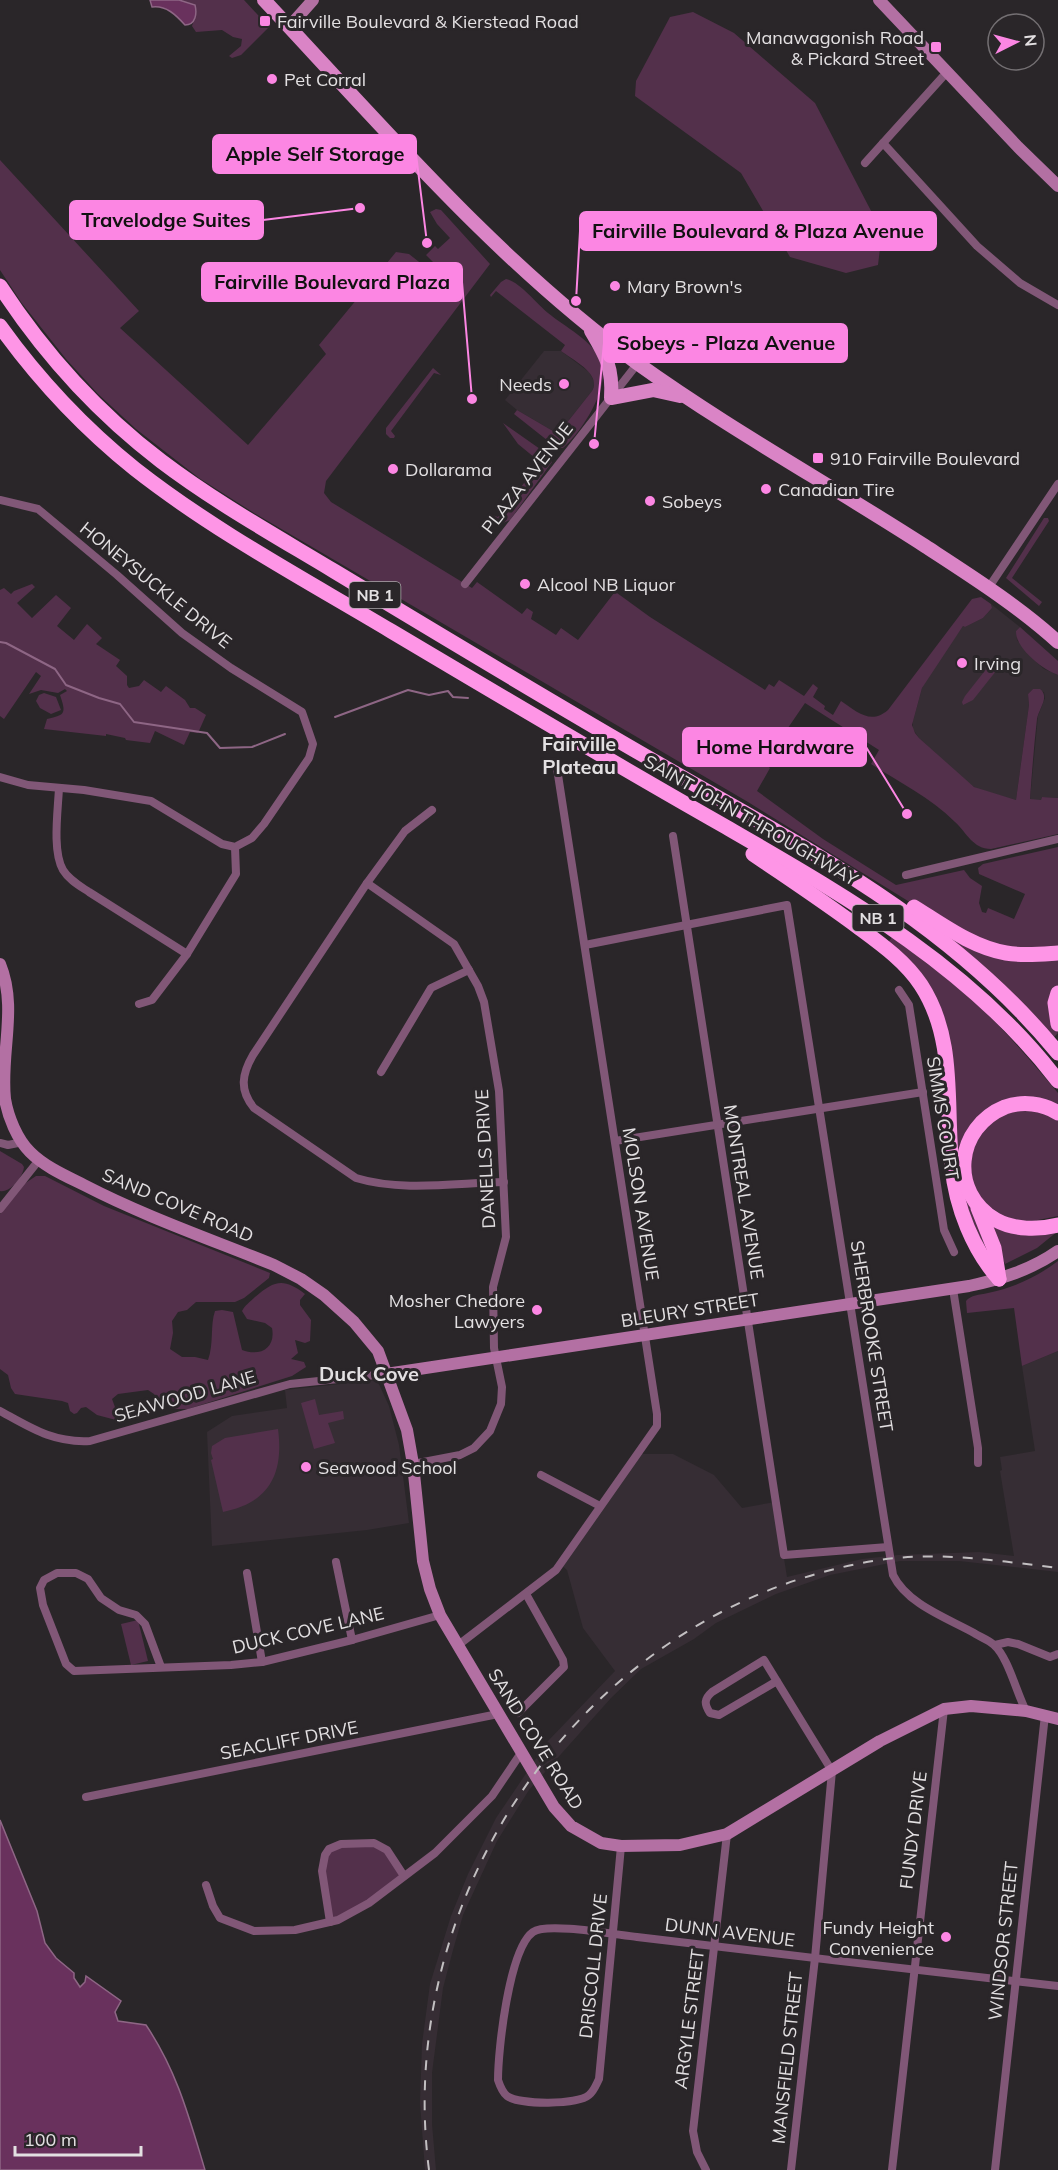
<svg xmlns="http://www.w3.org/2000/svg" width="1058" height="2170" viewBox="0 0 1058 2170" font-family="Mulish,sans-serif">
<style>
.built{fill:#362d34}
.green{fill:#53304b}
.water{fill:#69315d;stroke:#8e6685;stroke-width:1.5}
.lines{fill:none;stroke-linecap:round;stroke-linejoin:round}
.stream{stroke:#8e6685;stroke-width:2}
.street{stroke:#815777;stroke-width:8}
.secondary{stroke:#b370a3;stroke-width:12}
.primary{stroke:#da84c6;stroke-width:14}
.highway{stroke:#fe95e6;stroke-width:15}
.rail{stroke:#c2bfc1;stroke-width:2;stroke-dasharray:10 10;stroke-linecap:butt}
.poi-dot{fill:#fc86e3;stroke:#2a2629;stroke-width:2}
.labels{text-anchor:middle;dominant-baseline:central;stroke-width:6;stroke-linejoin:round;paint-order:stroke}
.shield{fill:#2a2629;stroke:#aca8aa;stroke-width:1.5}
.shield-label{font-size:16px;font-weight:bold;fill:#e3e0e2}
.poi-label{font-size:18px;fill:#e3e0e2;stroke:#2a2629;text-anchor:start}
.street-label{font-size:18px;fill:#e3e0e2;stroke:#2a2629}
.neighbourhood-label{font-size:20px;font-weight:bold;fill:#e3e0e2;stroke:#2a2629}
.leader{fill:none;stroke:#fc86e3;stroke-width:2}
.callout-dot{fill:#fc86e3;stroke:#2a2629;stroke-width:2}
.callout{fill:#fc86e3;stroke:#fc86e3;stroke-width:2}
.callout-label{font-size:20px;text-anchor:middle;font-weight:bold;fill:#111}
</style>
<rect width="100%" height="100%" fill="#2a2629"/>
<!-- built -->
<g class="built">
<path d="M544,351H561L589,372L595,383L592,391L558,434L517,410L505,400Z"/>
<path d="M991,604L1020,627L1016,631L1017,640L1035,661L1044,669L1058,675V798L1042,797L1041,800H1030L1038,716L1045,698L1044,692L1033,689L1028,694L1029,705L1016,800L979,790L968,783L919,738L913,729V721L922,688L927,677L963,626L965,627L983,618L992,608Z"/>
<path d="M1058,1351V1572L959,1561H900L830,1575L776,1594L716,1623L694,1639L641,1669L611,1698L529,1790L497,1841L463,1915L453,1950L443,1988L432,2073V2124L436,2170H425L420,2103L422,2044L430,1984L451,1916L468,1874L496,1818L548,1741L615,1671L583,1628L567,1570L560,1564L635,1454H673L714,1475L742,1508L775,1502L787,1577L862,1559L898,1555L979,1552L1014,1556L1000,1471L1002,1470L1000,1457L1035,1451L1022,1366Z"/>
<path d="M377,1380L389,1406L399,1445L409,1523L367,1530L212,1546L207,1432L232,1416L287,1408L285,1390Z"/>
</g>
<!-- green -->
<g class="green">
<path d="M179,0H244L269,27L241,55L232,58L229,56L241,46L242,39L233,37L222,30L196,32L192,26C199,8 195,7 179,0Z"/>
<path d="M693,12L734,33L815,103L882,232L878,265L846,273L790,257L741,173L635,96L636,81L670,17Z"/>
<path d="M0,160L139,311L120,328L248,445L326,354L319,345L396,252L409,254L428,269L434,263L426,255L435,246L438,249L450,238L437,224L430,212L436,209L441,210L490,264L326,481L324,493L331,502L472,588L477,582L522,614L527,608L533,612L531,619L556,635L561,628L578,640L614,593H617L650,617L765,690L769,684L774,687L779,680L804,696L813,684L818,688L813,697L825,706L824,709L833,715L841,701C857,712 871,725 888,710L972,599L981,597L991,604L992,608L983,618L965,627L963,626L922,688L912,725L915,733L919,738L974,787L1016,800L1029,705L1028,694L1033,689H1040C1050,697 1039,708 1037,719C1034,745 1032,772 1030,799L1041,800L1042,797L1058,798V834L991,849C973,849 967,833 955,822C931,798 899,782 871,764L879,750L805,703L764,763L770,768L757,791L823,839L896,885L964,870L970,878L982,886L979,903L982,912L986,913L988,908L1014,919L1025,894L979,874L978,868L983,864L1058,847V949L1000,948L921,909L748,802L254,513L199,478L136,429L98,394L66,359L21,302L0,270Z"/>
<path d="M506,279C519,281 537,304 548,313C565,327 590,339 600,359C613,384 582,432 563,448H557L514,414L517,410L558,434L592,391C602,374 573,360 561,351L565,345L496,291L491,297L490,295L501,282Z"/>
<path d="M433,368L441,375L434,373L391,431L395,436L394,438H390L386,434V428Z"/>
<path d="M503,423L550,456L552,462L510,520L503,523L492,515L498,517L540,462L518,444Z"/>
<path d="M1044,518H1048L1049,521L1012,578L1042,602L1039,606L1006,578Z"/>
<path d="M32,584L35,587L17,603L32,618L56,595L71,608L57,626L74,640L87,624L102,638L96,644L120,660L116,666L127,676V685L129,688L139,686L144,680L161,692L166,686L185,700L190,708H195L206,715L198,733L190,732L184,745L155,731L150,743L126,740L125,738L106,734V736L44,729L47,719C66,715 66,713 60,695L67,691L65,689L58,693L41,690L29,694L41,676L36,672L4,719L0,716V590L4,588L11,594L14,591Z"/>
<path d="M1020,627L1058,661V675C1043,670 1015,648 1016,631Z"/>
<path d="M991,663L996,666V671L973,700L963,705L962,702L965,696Z"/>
<path d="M44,693L56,697L61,710L51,714L40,708L36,701L39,695Z"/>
<path d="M892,937C918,957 945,976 969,997C1002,1026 1030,1060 1058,1093V1105L979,1116L962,1188L986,1241L989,1255L980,1238L962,1197L947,1038L888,943Z"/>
<path d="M957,939L1058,957V985L1054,992L1055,1025L1058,1033L1053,1038L954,944Z"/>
<path d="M1041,1110L1058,1118V1216L1028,1222L1006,1218L981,1200L971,1182V1153L985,1126L1010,1111Z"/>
<path d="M0,1151L22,1164L24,1167C23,1177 10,1193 0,1191Z"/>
<path d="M36,1176H45L104,1206L270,1273L269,1278L244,1298L235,1302H196L187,1310L178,1312L172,1321L173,1333L170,1349L182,1357H195L208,1360C214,1344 210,1325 215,1311L222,1310L233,1312L242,1350C260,1357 276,1348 272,1328L265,1323L247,1319L242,1311C245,1305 250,1302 255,1297C274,1281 283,1277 305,1294L300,1300V1305L311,1320L310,1341L305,1343L295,1340L298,1353L291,1359L304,1362L306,1367L292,1376L188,1409H175L164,1405L154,1394L148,1390L118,1394L112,1399L119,1418L116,1420L97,1415L86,1407L81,1408L77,1413L74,1414L70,1411L68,1403L62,1401L15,1394L11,1388L8,1375L0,1369V1214L21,1186Z"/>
<path d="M987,1221L1058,1231L1037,1248L1005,1264Z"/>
<path d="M1058,1261V1351L1022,1366L1014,1308L967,1313L966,1301C971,1295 979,1295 988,1293C1013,1288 1037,1277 1058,1261Z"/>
<path d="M315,1399L319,1415L343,1411L344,1419L328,1423L335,1443L314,1449L301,1403Z"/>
<path d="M278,1429C284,1474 269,1503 223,1512L211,1460L213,1459L211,1453L212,1446L225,1438Z"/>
<path d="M138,1620L148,1661L131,1665L121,1624Z"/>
<path d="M335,1846H381L404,1876L369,1903L330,1922L322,1871L329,1849Z"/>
</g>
<!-- water -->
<g class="water">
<path d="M150,0H179L195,5C197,13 196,25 185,25C176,15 166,5 152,7Z"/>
<path d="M0,1820L37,1911L45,1943L56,1958L74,1973V1978L80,1987L85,1982L86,1976L121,2001L115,2012L118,2021L146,2025C177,2071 189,2117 205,2170H0Z"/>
</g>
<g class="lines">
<!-- stream -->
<g class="stream">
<path d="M0,642L6,643L55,669L66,685L99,698L120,704L134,722L207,733L220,748L252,747L285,734"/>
<path d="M335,717L408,690L429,695L448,691L453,697L468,698"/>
</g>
<!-- street -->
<g class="street">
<path d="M883,143L977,246L1020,283L1058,305"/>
<path d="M865,163L948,71"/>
<path d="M0,500L38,509L117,575L182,633L231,668L302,712L313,744L309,758L264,824L252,838L235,847L222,844L151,801L84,790L28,785L0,777"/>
<path d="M465,584L638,363"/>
<path d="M989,587L1058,484"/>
<path d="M59,788C58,810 52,851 63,870C69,880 80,886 89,892L187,954"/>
<path d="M432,810L405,831L367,883L253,1055C242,1074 239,1090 254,1108L356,1178C402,1192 456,1183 504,1182"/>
<path d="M673,836L784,1555L888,1547"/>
<path d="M906,875L1058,839"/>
<path d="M367,883L454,944L478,986L484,1002L499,1091L506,1237L493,1287L494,1348L502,1387L501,1404L490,1431L474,1448L460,1455L413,1464"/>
<path d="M585,945L787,905L893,1575C907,1604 947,1618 974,1633C980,1637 989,1640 994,1645C1008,1657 1017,1694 1026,1711"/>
<path d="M899,990L909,1005L944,1230L954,1252"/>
<path d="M139,1004L152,1000L187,954L236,874L235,847"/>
<path d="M381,1072L431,988L469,970"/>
<path d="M615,1141L923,1092"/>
<path d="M0,1143L8,1145L23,1142"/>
<path d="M0,1209L39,1160"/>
<path d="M953,1289L978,1448V1463"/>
<path d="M0,1411C31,1428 53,1443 90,1441L290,1384L386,1374"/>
<path d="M541,1475L600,1506"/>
<path d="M336,1562L352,1640"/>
<path d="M247,1573L262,1662"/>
<path d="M995,1645L1008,1642L1018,1644L1050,1657L1058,1654"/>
<path d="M457,1646L556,1570L657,1426V1414L556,762"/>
<path d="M161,1667L145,1624L136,1615L119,1610L101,1598L88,1579L76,1573H57L44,1580L40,1588L43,1605L66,1664L74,1671L231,1665L262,1662L352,1640L440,1615"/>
<path d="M777,1681L719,1715L710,1713C704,1704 704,1699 712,1692L764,1660L832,1771L815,1958L791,2170"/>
<path d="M518,1713L564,1667L563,1660L526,1594"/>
<path d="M86,1797L498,1714"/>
<path d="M621,1846C614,1924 606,2002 599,2079C596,2085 594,2091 589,2095C577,2105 520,2105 507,2096C502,2092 500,2086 498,2080C498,2050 509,1949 533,1932C547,1922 617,1935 637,1937C777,1954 918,1970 1058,1986"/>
<path d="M206,1885L213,1906L220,1918L254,1931L295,1930L338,1920L369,1903L435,1853L492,1796L521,1753"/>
<path d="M330,1922L322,1871L325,1855L329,1849L341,1844L374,1843L387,1850L404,1876"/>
<path d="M706,2170L697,2152L693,2131L727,1834"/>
<path d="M892,2170L944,1709"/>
<path d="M995,2170L1045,1715"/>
</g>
<!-- secondary -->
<g class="secondary">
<path d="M879,0L1018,147L1058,186"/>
<path d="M289,27L313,0"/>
<path d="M0,964C18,1008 0,1053 5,1099C8,1117 17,1139 30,1152C45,1167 66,1176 84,1185C146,1217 210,1239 274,1265L301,1279L324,1295L354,1322L378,1351L407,1430L413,1464L423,1561L430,1589L440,1615L554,1807L571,1826L601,1843L621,1846L680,1845L727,1834L880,1741L944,1709L971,1706L1026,1711L1058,1719"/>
<path d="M386,1374L969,1286C1001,1279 1031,1270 1058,1251"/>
</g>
<!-- primary -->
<g class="primary">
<path d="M264,0C382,126 497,261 637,363C729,429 829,484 925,546C971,576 1017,605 1058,642"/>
<path d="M591,331C606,356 613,368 611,398L653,390L680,396"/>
</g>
<!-- highway -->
<g class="highway">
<path d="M0,286C43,352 98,413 161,461C215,502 276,536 334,571C442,636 549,701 659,764C803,847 950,921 1058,1053"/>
<path d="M0,326C38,379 84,428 135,469C214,531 304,579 391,631C502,697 613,763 726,827C847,897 972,968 1058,1081"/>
<path d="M753,854C788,878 823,901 858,927C881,944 905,961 921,985C957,1040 945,1106 952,1167C956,1207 973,1250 999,1279"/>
<path d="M914,907C943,925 972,947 1006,953C1022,956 1042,954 1058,953"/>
<path d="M1058,993L1055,1003L1058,1024"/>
<path d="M1058,1113C1043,1103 1022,1101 1005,1107C956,1127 948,1192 996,1220C1014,1230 1038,1230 1058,1225"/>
<path d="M978,1208L994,1248L999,1279"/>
</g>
<!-- rail -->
<path class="rail" d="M429,2170C392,1886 595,1603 880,1560C939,1551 999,1561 1058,1568"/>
</g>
<!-- markers -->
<g class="poi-dot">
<rect x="259" y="15" width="12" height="12" rx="3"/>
<rect x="930" y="41" width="12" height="12" rx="3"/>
<circle cx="272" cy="79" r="6"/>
<circle cx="615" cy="286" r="6"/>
<circle cx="564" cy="384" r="6"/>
<rect x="812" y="452" width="12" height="12" rx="3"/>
<circle cx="393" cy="469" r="6"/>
<circle cx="766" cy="489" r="6"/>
<circle cx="650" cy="501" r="6"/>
<circle cx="525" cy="584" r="6"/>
<circle cx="962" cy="663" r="6"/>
<circle cx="537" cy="1310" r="6"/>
<circle cx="306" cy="1467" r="6"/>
<circle cx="946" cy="1937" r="6"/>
</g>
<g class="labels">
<!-- shield labels -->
<g class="shield">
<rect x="349.5" y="582" width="51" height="26" rx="4.5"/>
<rect x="852.5" y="905" width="51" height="26" rx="4.5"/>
</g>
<g class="shield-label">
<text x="375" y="595">NB 1</text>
<text x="878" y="918">NB 1</text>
</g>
<!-- poi labels -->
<g class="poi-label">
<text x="277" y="21">Fairville Boulevard &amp; Kierstead Road</text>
<text x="924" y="37" text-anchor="end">Manawagonish Road<tspan x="924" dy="21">&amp; Pickard Street</tspan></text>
<text x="284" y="79">Pet Corral</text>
<text x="627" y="286">Mary Brown's</text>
<text x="552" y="384" text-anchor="end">Needs</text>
<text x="830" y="458">910 Fairville Boulevard</text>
<text x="405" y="469">Dollarama</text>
<text x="778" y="489">Canadian Tire</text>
<text x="662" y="501">Sobeys</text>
<text x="537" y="584">Alcool NB Liquor</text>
<text x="974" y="663">Irving</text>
<text x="525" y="1300" text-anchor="end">Mosher Chedore<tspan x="525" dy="21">Lawyers</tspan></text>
<text x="318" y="1467">Seawood School</text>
<text x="934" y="1927" text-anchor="end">Fundy Height<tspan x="934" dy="21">Convenience</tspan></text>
</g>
<!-- street labels -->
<g class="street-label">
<text transform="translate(527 478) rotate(-52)">PLAZA AVENUE</text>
<text transform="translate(156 585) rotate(39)">HONEYSUCKLE DRIVE</text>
<text transform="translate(751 820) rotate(30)">SAINT JOHN THROUGHWAY</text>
<text transform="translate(943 1118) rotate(81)">SIMMS COURT</text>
<text transform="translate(485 1159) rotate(-93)">DANELLS DRIVE</text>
<text transform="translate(744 1192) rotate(81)">MONTREAL AVENUE</text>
<text transform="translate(641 1204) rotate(81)">MOLSON AVENUE</text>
<text transform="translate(178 1205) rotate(23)">SAND COVE ROAD</text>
<text transform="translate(690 1310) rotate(-9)">BLEURY STREET</text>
<text transform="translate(872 1336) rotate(81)">SHERBROOKE STREET</text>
<text transform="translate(185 1396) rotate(-16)">SEAWOOD LANE</text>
<text transform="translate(308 1630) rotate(-13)">DUCK COVE LANE</text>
<text transform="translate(536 1739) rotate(58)">SAND COVE ROAD</text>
<text transform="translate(289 1740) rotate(-11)">SEACLIFF DRIVE</text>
<text transform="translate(913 1830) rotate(-83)">FUNDY DRIVE</text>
<text transform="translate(730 1932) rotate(7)">DUNN AVENUE</text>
<text transform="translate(1003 1941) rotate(-84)">WINDSOR STREET</text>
<text transform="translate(593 1966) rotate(-84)">DRISCOLL DRIVE</text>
<text transform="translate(689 2019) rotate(-83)">ARGYLE STREET</text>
<text transform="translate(787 2058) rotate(-84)">MANSFIELD STREET</text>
</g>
<!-- neighbourhood labels -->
<g class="neighbourhood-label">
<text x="579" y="743">Fairville<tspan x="579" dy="23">Plateau</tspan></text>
<text x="369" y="1373">Duck Cove</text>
</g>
</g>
<!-- callouts -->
<path class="leader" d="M427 243L416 154M360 208L263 220M576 301L580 231M472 399L462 282M594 444L604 343M907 814L866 747"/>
<g class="callout-dot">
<circle cx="427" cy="243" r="6"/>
<circle cx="360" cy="208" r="6"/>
<circle cx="576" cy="301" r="6"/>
<circle cx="472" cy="399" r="6"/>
<circle cx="594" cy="444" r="6"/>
<circle cx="907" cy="814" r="6"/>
</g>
<g class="callout">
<rect x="213" y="135" width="203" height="38" rx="6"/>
<rect x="70" y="201" width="193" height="38" rx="6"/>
<rect x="580" y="212" width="356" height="38" rx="6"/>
<rect x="202" y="263" width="260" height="38" rx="6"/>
<rect x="604" y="324" width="243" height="38" rx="6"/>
<rect x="683" y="728" width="183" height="38" rx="6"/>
</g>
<g class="callout-label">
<text x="315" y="161">Apple Self Storage</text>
<text x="166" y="227">Travelodge Suites</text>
<text x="758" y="238">Fairville Boulevard &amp; Plaza Avenue</text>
<text x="332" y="289">Fairville Boulevard Plaza</text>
<text x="726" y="350">Sobeys - Plaza Avenue</text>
<text x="775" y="754">Home Hardware</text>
</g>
<!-- north arrow -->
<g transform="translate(1016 42) rotate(84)"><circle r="28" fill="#2a2629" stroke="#747073" stroke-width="1.5"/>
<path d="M0-4.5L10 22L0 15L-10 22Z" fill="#fc86e3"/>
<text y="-9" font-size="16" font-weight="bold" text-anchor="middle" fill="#e3e0e2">N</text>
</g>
<!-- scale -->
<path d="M15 2146v9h126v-9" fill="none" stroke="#e3e0e2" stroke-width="3"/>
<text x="24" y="2146" font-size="18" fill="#e3e0e2" stroke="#2a2629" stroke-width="4.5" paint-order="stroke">100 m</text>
</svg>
